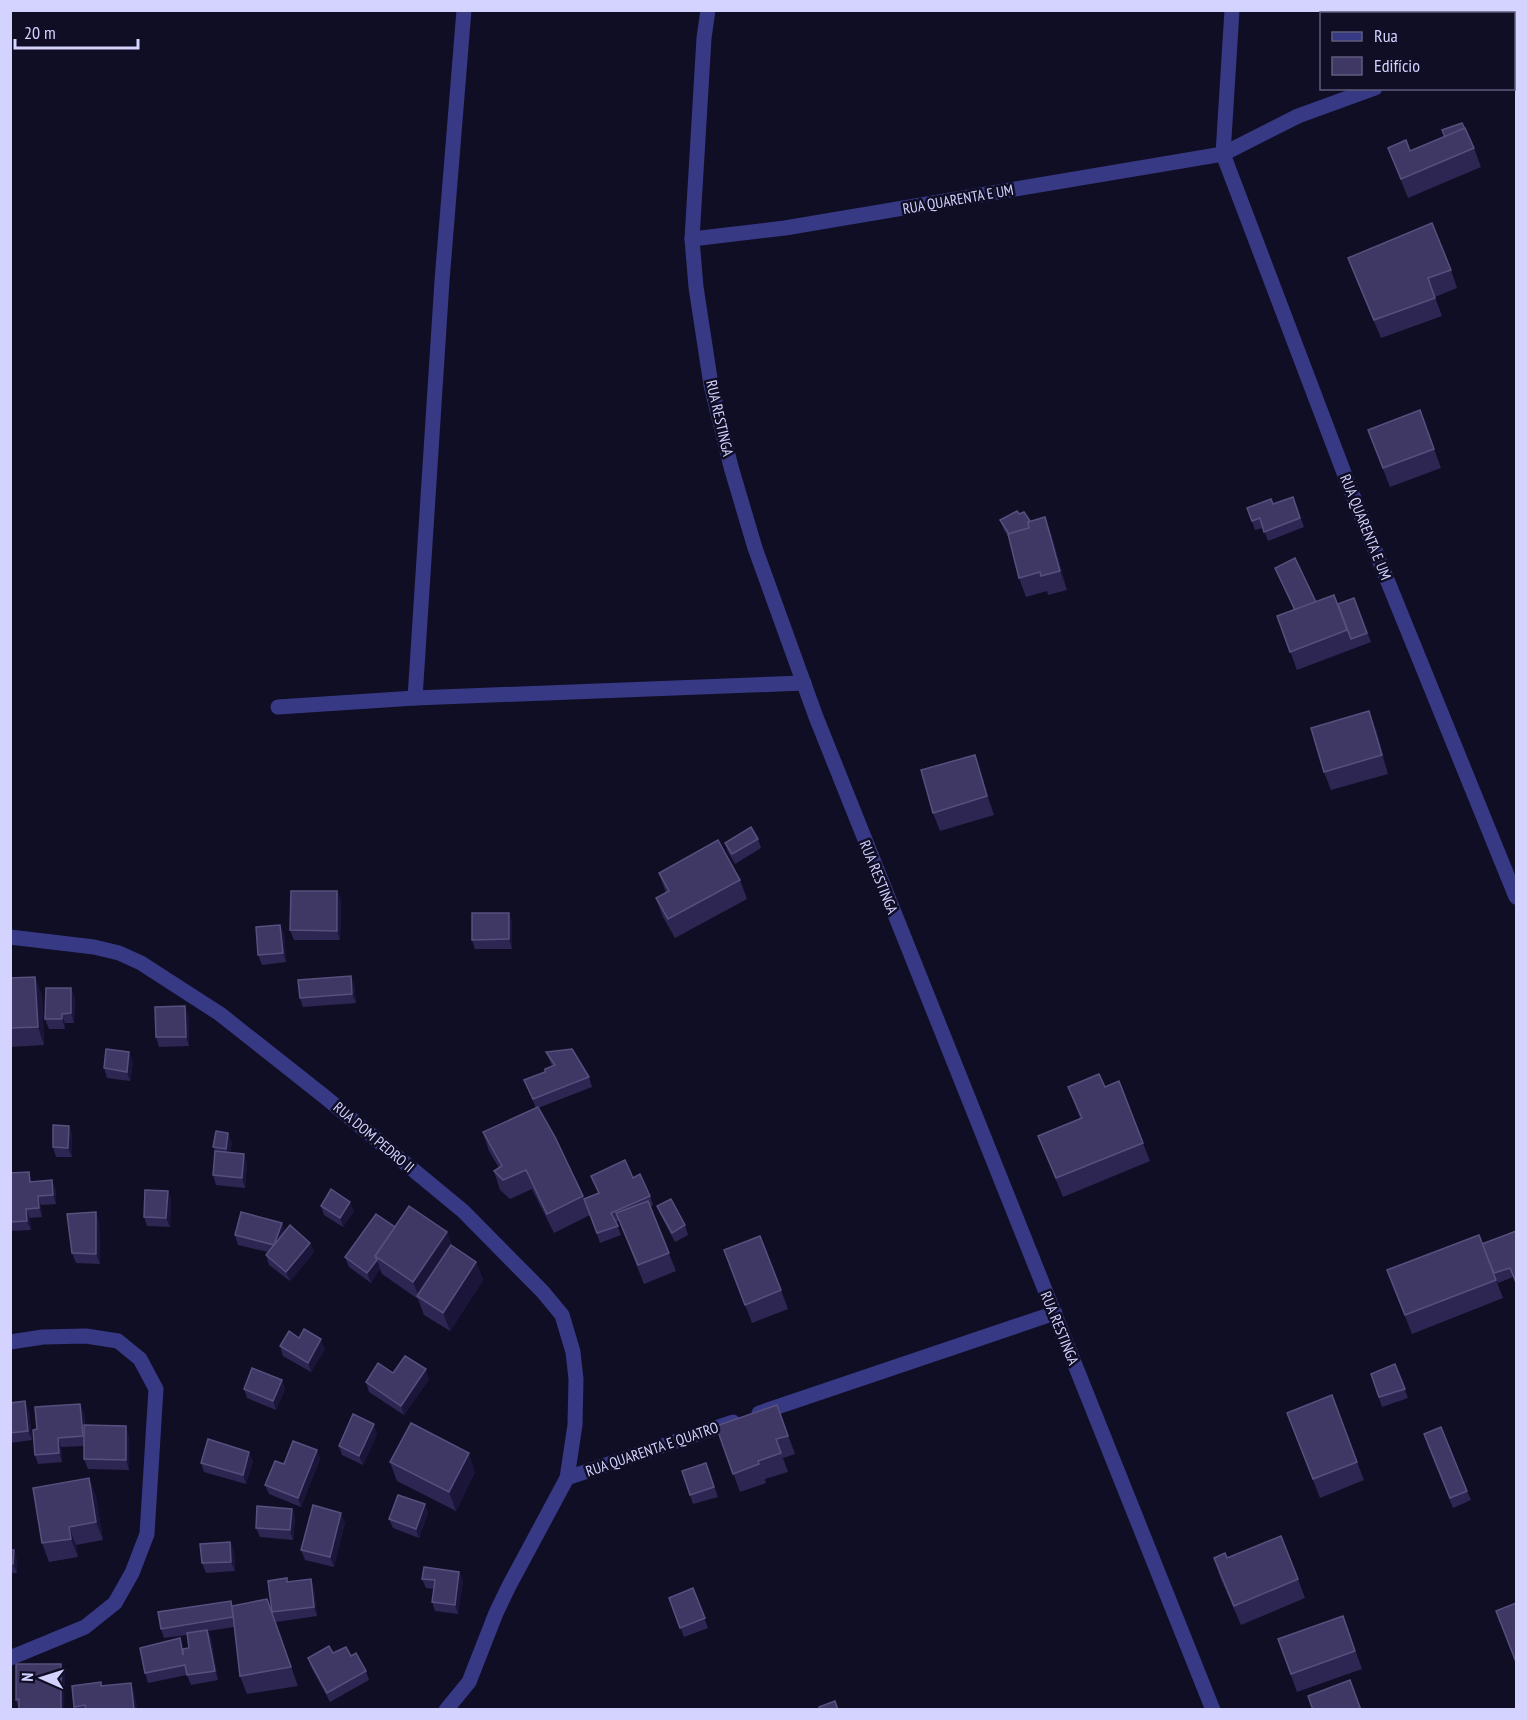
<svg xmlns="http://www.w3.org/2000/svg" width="1527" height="1720" viewBox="0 0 1527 1720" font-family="'PT Sans Narrow',sans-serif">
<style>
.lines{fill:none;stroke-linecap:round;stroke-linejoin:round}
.minor{stroke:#373985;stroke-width:15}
.wall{fill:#2d2653}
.shaded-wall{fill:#1a1539}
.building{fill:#3f3865;stroke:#56507e;stroke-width:1.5}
.labels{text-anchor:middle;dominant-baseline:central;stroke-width:5;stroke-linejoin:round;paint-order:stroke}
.street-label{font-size:15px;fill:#d4d2ff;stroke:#100e25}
</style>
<rect width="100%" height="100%" fill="#100e25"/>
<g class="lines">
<!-- minor -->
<g class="minor">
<path d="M708,10L704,38L692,239L696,287L711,385L731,467L755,548L816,717L1213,1710"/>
<path d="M1232,10L1223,154L1349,486L1516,897"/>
<path d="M1514,52L1516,51"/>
<path d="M692,239L785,228L1223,154L1298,116L1375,88"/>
<path d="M415,698L442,281L464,10"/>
<path d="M278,707L415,698L804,683"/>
<path d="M10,937L94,947L119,953L141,963L220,1014L325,1097L463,1211L543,1292L562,1315L573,1352L576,1379L575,1425L567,1478"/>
<path d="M10,1342L43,1337L86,1336L118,1341L140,1359L156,1389L147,1534L132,1573L115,1603L85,1627L10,1658"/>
<path d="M759,1413L1055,1313"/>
<path d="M446,1710L469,1682L496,1613L509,1586L567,1478L733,1422"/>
</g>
</g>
<!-- wall -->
<g class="wall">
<path d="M1388,148L1410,151L1474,148L1481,167L1408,198Z"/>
<path d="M1348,258L1451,270L1457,288L1435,297L1442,316L1381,338L1355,277Z"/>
<path d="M1420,410L1441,468L1390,487L1368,430Z"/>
<path d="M1293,497L1304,527L1268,541L1263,528L1255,530L1247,508L1273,504Z"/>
<path d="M1019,514L1030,521L1045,517L1052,536L1067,590L1048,595L1047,591L1026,597L1019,578L1009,538L1004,530L1000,520Z"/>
<path d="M1275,568L1316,602L1338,604L1354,598L1371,642L1297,670L1277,616L1294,610Z"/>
<path d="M1376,729L1388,774L1331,790L1324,772Z"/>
<path d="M981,773L994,815L940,831L933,813Z"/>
<path d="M758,839L761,848L735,864L728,852L725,843Z"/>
<path d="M659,873L740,880L747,899L675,938L663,917L656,898L666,893Z"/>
<path d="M337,891L341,901L340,940H294L290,930Z"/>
<path d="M512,922V949H475L472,940Z"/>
<path d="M280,925L284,934L286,962L262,965L258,955Z"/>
<path d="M351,976L354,985L356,1003L303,1007L300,998Z"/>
<path d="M10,978L42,995L44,1045L10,1047Z"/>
<path d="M75,997L74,1023H65V1029H49L45,1019Z"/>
<path d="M189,1016V1046L159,1047L156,1037Z"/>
<path d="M546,1052L589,1077L592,1087L538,1108L555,1137L584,1198L598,1193L591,1176L633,1178L650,1196L653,1205L650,1207L676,1271L644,1284L619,1221L616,1222L621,1235L600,1243L590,1215L554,1233L532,1189L510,1199L500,1190L494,1171L499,1168L489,1151L483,1132L536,1108L524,1080L545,1072L552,1066Z"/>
<path d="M133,1062L130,1081L107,1078L104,1068Z"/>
<path d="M1068,1087L1143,1143L1150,1161L1063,1197L1038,1136L1080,1118Z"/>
<path d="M69,1126L72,1135V1157H56L53,1147Z"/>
<path d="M232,1142L230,1152L247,1163L245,1188L216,1185L213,1175L215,1151L213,1147Z"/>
<path d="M10,1173L56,1190V1204L41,1205L42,1217L30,1218L31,1230L10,1231Z"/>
<path d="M168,1191L171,1200L170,1227L147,1226L144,1217Z"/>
<path d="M321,1206L354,1211L343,1227L324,1215Z"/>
<path d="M657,1206L685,1225L688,1235L675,1242L661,1216Z"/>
<path d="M99,1221L100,1264L76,1263L72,1253Z"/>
<path d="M282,1223L285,1231L310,1243L314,1252L290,1281L269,1265L266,1255L268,1252L238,1245L235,1235Z"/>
<path d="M395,1227L452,1246L476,1262L483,1280L450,1331L424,1315L418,1299L382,1274L380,1269L371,1283L349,1267L345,1257Z"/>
<path d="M1516,1231V1286L1513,1277L1498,1283L1493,1272L1503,1298L1412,1334L1387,1270L1482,1244Z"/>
<path d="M724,1250L781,1290L788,1309L752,1323Z"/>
<path d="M299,1338L325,1349L311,1372L283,1356L280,1346Z"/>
<path d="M1395,1364L1408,1398L1382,1407L1371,1374Z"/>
<path d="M393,1373L429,1379L404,1415L369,1392L366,1382Z"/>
<path d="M282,1380L285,1389L276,1410L247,1398L244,1389Z"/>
<path d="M10,1403L29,1411L32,1440L10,1443Z"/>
<path d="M777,1405L795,1454L783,1458L788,1472L765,1479L766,1483L740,1492L716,1426Z"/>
<path d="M84,1413L85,1425L129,1436V1470L88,1469L84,1459V1446L61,1447L62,1462L38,1464L35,1455L37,1429Z"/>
<path d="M1294,1432L1357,1462L1364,1480L1320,1498Z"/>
<path d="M377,1434L363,1465L342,1455L339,1446Z"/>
<path d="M1427,1444L1467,1491L1471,1500L1453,1508Z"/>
<path d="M317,1450L320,1459L301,1507L269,1494L265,1485L284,1464Z"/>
<path d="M253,1461L246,1484L204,1472L201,1463Z"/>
<path d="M390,1462L475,1472L456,1511L397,1481Z"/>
<path d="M706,1463L718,1497L693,1504L682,1471Z"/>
<path d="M89,1478L96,1497L103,1540L76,1545L78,1557L49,1562L42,1543Z"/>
<path d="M425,1504L428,1513L419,1538L393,1528L389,1519Z"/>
<path d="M292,1509L295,1518L293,1540L260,1537L256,1528Z"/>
<path d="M345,1522L334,1567L305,1560L301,1550Z"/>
<path d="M230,1542L234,1552L235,1571L206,1573L202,1563Z"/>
<path d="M10,1550L17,1560V1573H10Z"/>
<path d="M1214,1558L1298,1579L1305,1598L1241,1625L1220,1577Z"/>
<path d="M459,1572L463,1581L458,1614L435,1611L432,1602L434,1589L426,1588L422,1579Z"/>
<path d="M287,1578L288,1582L311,1579L314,1589L317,1616L276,1622L272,1612Z"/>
<path d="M693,1588L708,1628L684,1637L669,1598Z"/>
<path d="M267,1599L298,1686L247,1694L240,1676L234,1627L208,1631L211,1639L218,1680L191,1685L187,1675L148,1683L145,1673L183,1649L189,1648L187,1635L164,1638L161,1629L233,1606Z"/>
<path d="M1343,1616L1362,1669L1297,1692L1278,1639Z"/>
<path d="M333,1653L351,1656L366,1671L369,1680L330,1702L311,1667L308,1658Z"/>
<path d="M65,1674L19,1710L16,1700Z"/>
<path d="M101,1682L102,1686L134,1692L137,1710H75L74,1707Z"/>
</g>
<!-- shaded-wall -->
<g class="shaded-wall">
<path d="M1045,517L1052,536L1067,590L1060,571Z"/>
<path d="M1369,711L1376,729L1388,774L1382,755Z"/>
<path d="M975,755L981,773L994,815L987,796Z"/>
<path d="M337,891L341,901L340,940L337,931Z"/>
<path d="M509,913L512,922V949L509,939Z"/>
<path d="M280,925L284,934L286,962L283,953Z"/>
<path d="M351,976L354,985L356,1003L352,994Z"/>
<path d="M35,977L42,995L44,1045L38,1027Z"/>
<path d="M71,988L75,997L74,1023L71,1013Z"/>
<path d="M185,1006L189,1016V1046L186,1037Z"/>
<path d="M62,1014L65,1023V1029L62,1019Z"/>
<path d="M129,1052L133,1062L130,1081L127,1072Z"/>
<path d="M69,1126L72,1135V1157L68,1148Z"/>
<path d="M228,1133L232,1142L229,1158L226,1149Z"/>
<path d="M244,1154L247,1163L245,1188L242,1178Z"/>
<path d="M52,1180L56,1190V1204L53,1195Z"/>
<path d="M168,1191L171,1200L170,1227L166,1218Z"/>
<path d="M38,1196L41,1205L42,1217L39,1208Z"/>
<path d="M350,1202L354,1211L343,1227L340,1218Z"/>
<path d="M26,1209L30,1218L31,1230L27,1221Z"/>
<path d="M96,1212L99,1221L100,1264L96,1254Z"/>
<path d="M282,1223L286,1232L274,1245Z"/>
<path d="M447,1232L454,1250L419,1297L413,1282Z"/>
<path d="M310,1243L314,1252L290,1281L286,1272Z"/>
<path d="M377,1260L380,1269L371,1283L367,1273Z"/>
<path d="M476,1262L483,1280L450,1331L443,1313Z"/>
<path d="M321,1339L325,1349L311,1372L308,1363Z"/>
<path d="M426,1369L429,1379L404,1415L401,1406Z"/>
<path d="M282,1380L285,1389L276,1410L273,1401Z"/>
<path d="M25,1401L29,1411L32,1440L28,1431Z"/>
<path d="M80,1404L84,1413L86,1445L83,1436Z"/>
<path d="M374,1424L377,1434L363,1465L359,1456Z"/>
<path d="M126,1426L129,1436V1470L126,1460Z"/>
<path d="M58,1438L61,1447L62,1462L59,1453Z"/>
<path d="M317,1450L320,1459L301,1507L298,1498Z"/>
<path d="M249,1452L253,1461L246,1484L243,1475Z"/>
<path d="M469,1453L475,1472L456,1511L449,1492Z"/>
<path d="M89,1478L96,1497L103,1540L96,1522Z"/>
<path d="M425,1504L428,1513L419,1538L416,1529Z"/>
<path d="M292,1509L295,1518L293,1540L290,1530Z"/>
<path d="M341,1513L345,1522L334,1567L330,1557Z"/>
<path d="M69,1527L76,1545L78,1557L71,1539Z"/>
<path d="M230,1542L234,1552L235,1571L231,1562Z"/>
<path d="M14,1550L17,1560V1573L13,1564Z"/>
<path d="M459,1572L463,1581L458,1614L455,1605Z"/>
<path d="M311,1579L314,1589L317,1616L314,1607Z"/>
<path d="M207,1630L211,1639L218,1680L215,1671Z"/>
<path d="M61,1664L65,1674L64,1710H61Z"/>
<path d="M131,1683L134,1692L137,1710H134Z"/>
</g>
<!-- building -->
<g class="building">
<path d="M1462,123L1465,129L1445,137L1442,130Z"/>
<path d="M1465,128L1474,148L1401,179L1388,148L1406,140L1410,151Z"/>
<path d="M1432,223L1451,270L1428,278L1435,298L1374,320L1348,258Z"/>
<path d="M1420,410L1434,449L1383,468L1368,430Z"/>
<path d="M1293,497L1300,518L1264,532L1260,518L1252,521L1247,508L1271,499L1273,504Z"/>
<path d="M1017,511L1019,514L1024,512L1030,521L1028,522L1029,528L1009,534L1000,520Z"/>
<path d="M1045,517L1060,571L1041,576L1040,572L1019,578L1008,534L1029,528L1028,522Z"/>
<path d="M1295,558L1316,602L1295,610L1275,568Z"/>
<path d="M1334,595L1347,630L1290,652L1277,616Z"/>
<path d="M1354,598L1367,633L1351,639L1338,604Z"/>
<path d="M1369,711L1382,755L1324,772L1311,728Z"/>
<path d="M975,755L987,796L933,813L921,770Z"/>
<path d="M751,827L758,839L732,854L725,843Z"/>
<path d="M718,840L740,880L668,919L656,898L669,891L659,873Z"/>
<path d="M291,891H337V931L290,930Z"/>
<path d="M472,913H509V939L472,940Z"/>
<path d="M280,925L283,953L258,955L256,927Z"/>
<path d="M351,976L352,994L300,998L298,980Z"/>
<path d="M35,977L38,1027L10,1028V978Z"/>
<path d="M46,988H71V1013L62,1014V1019H45Z"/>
<path d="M185,1006L186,1037H156L155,1007Z"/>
<path d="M106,1049L129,1052L127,1072L104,1068Z"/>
<path d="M572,1049L589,1077L533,1099L524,1080L545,1072V1069L555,1065L546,1052Z"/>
<path d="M1099,1074L1105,1087L1119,1081L1143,1143L1056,1178L1038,1136L1082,1118L1068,1087Z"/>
<path d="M538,1107L555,1137L583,1196L547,1214L526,1170L503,1180L494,1171L502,1166L483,1132Z"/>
<path d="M53,1125L69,1126L68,1148L53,1147Z"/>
<path d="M216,1131L228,1133L226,1149L213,1147Z"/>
<path d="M215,1151L244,1154L242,1178L213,1175Z"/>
<path d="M625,1160L633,1178L640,1174L650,1196L611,1213L618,1226L597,1233L584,1199L599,1193L591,1176Z"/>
<path d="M29,1172L30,1182L52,1180L53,1195L38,1196L39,1208L26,1209L27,1221L10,1222V1173Z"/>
<path d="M331,1189L350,1202L340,1218L321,1206Z"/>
<path d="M145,1190L168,1191L166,1218L144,1217Z"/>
<path d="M671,1199L685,1225L672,1233L657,1206Z"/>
<path d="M648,1201L669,1253L638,1265L616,1213Z"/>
<path d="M409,1206L447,1232L413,1282L375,1256Z"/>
<path d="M96,1212V1254L72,1253L67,1214Z"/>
<path d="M241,1212L282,1223L274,1245L290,1225L310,1243L286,1272L266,1255L274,1245L235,1235Z"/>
<path d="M376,1214L395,1227L375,1256L377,1260L367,1273L345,1257Z"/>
<path d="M1516,1231V1282L1510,1268L1494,1273L1482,1244Z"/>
<path d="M1479,1235L1496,1280L1405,1315L1387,1270Z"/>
<path d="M760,1236L781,1290L745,1305L724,1250Z"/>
<path d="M451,1245L476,1262L443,1313L417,1296Z"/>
<path d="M304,1329L321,1339L308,1363L280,1346L289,1331L299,1338Z"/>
<path d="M405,1356L426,1369L401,1406L366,1382L378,1363L393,1373Z"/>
<path d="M1395,1364L1405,1389L1379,1397L1371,1374Z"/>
<path d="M252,1368L282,1380L273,1401L244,1389Z"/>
<path d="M1332,1395L1357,1462L1313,1479L1287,1413Z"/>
<path d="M25,1401L28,1431L10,1433V1403Z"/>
<path d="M80,1404L83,1436L58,1438L59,1453L35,1455L33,1430L37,1429L35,1407Z"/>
<path d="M777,1405L788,1436L776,1439L781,1453L758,1461L759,1464L733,1474L716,1426Z"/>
<path d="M353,1414L374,1424L359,1456L339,1446Z"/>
<path d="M411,1423L469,1453L449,1492L390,1462Z"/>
<path d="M84,1425L126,1426V1460L84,1459Z"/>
<path d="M1441,1427L1467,1491L1450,1498L1424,1434Z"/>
<path d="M208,1439L249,1452L243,1475L201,1463Z"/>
<path d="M293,1441L317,1450L298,1498L265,1485L275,1461L284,1464Z"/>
<path d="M706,1463L714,1487L690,1495L682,1471Z"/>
<path d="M89,1478L96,1522L69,1527L71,1539L42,1543L33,1488Z"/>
<path d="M398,1495L425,1504L416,1529L389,1519Z"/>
<path d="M313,1505L341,1513L330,1557L301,1550Z"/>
<path d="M257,1506L292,1509L290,1530L256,1528Z"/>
<path d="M1281,1536L1298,1579L1234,1606L1214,1558L1225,1553L1227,1558Z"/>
<path d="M230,1542L231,1562L202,1563L200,1544Z"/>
<path d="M10,1550H14L13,1564L10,1563Z"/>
<path d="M424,1567L459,1572L455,1605L432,1602L435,1580L422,1579Z"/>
<path d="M287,1578V1582L311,1579L314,1607L272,1612L268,1581Z"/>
<path d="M693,1588L705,1618L680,1628L669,1598Z"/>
<path d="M267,1599L291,1667L240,1676L232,1606Z"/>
<path d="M231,1601L233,1617L161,1629L158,1612Z"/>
<path d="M1516,1603V1662L1496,1611Z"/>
<path d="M1343,1616L1355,1651L1291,1674L1278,1639Z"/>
<path d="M207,1630L215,1671L187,1675L185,1665L145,1673L140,1648L180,1638L183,1655V1649L189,1648L187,1633Z"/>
<path d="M329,1646L333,1653L346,1647L351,1656L356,1653L366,1671L327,1693L308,1658Z"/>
<path d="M16,1664H61V1710H19V1699L16,1700Z"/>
<path d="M1350,1680L1361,1710H1313L1308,1696Z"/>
<path d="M101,1682V1686L131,1683L134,1710H86L85,1705L74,1707L72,1686Z"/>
<path d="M835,1701L838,1710H820L819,1707Z"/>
</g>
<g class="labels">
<!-- street labels -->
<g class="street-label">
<text transform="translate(958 199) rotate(-10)">RUA QUARENTA E UM</text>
<text transform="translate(720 418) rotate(77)">RUA RESTINGA</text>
<text transform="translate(1366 527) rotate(68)">RUA QUARENTA E UM</text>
<text transform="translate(879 877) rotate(68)">RUA RESTINGA</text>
<text transform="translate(374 1137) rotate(40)">RUA DOM PEDRO II</text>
<text transform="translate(1060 1328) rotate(68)">RUA RESTINGA</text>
<text transform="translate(652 1449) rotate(-19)">RUA QUARENTA E QUATRO</text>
</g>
</g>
<!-- border -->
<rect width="1527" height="1720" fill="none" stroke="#d4d2ff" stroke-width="24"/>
<!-- legend -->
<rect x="1320" y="12" width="195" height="78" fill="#100e25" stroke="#5e5c7c" stroke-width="1.5"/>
<rect x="1332" y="32" width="30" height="9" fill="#373985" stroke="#5e5c7c" stroke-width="1.5"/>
<text x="1374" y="42" font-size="18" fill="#d4d2ff">Rua</text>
<rect x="1332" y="57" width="30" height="18" fill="#3f3865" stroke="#5e5c7c" stroke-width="1.5"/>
<text x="1374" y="72" font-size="18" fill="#d4d2ff">Edifício</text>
<!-- north arrow -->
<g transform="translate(42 1678) rotate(273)" stroke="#100e25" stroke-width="4.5" paint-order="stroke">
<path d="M0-4.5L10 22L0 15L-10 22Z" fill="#d4d2ff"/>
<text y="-9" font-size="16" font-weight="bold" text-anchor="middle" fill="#d4d2ff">N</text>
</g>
<!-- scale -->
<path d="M15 39v9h123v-9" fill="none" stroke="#d4d2ff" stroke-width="3"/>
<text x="24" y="39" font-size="18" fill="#d4d2ff" stroke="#100e25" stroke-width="4.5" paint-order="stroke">20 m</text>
</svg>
